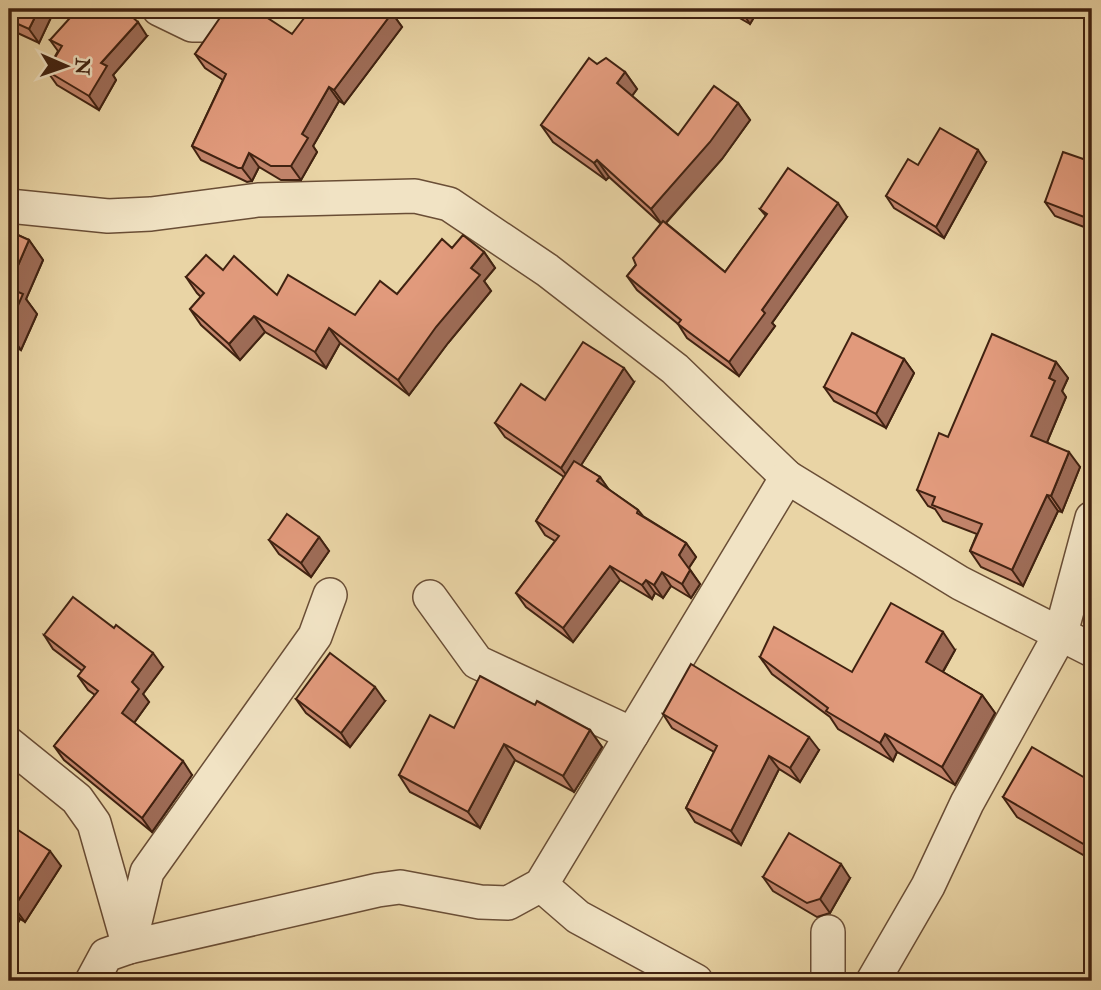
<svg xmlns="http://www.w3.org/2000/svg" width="1101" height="990" viewBox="0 0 1101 990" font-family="'IM FELL Double Pica',serif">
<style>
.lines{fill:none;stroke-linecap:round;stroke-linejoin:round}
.minor-casing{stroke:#6a4e36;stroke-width:36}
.minor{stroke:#f1e3c4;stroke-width:33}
.wall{fill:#c2846b;stroke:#402211;stroke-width:2}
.shaded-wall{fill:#9e6c57;stroke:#402211;stroke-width:2}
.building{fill:#e19a7c;stroke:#402211;stroke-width:2}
</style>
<rect width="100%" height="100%" fill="#e9d4a5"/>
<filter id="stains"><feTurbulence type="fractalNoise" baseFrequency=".00286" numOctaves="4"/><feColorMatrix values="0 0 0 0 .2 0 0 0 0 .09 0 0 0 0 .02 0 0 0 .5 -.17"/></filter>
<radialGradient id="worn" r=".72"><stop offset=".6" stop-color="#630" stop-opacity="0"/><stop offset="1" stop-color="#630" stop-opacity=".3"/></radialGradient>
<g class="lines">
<defs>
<g id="minor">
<path d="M159,9L192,25H203L222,9"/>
<path d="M9,206L108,216L151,214L258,200L415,196L449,204L547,270L675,369L787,477L960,583L1092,650"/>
<path d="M430,597L477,662L632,734"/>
<path d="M9,744L77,799L94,823L128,943"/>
<path d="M541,885L578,917L696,981"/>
<path d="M828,932V981"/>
<path d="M129,947L147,872L315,636L330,595"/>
<path d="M92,981L106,955L129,947L378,890L400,887L480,902L508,903L541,885L787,477"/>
<path d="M873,981L928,886L967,803L1061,633L1092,518"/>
</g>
</defs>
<!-- minor casing -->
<use href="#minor" class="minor-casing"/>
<!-- minor -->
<use href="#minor" class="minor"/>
</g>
<!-- wall -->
<g class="wall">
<path d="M9,9H55L39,43L9,29Z"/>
<path d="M724,9H759L750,24Z"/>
<path d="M392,13L402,27L344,104L339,101L313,146L317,152L301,180H281L259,167L252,181L247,182L201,160L192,146L223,80L205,68L195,54L239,17L292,34L321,16Z"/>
<path d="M147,36L113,75L116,80L99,110L57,85L47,71L58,51L50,40Z"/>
<path d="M597,64L625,72L637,89L632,96L678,135L738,103L750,120L722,159L666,223L725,272L766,216L760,209L847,217L772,323L775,326L739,376L687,338L678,324L637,290L627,276L636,265L661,224L609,177L606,180L553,142L541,125Z"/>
<path d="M986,162L944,238L894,208L886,196L918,165Z"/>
<path d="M1092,162V230L1055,216L1045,202Z"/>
<path d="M9,231L29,240L43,260L26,299L37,314L21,350L9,345Z"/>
<path d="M452,248L484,252L495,268L484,281L491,291L448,343L409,395L340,343L326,368L265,332L240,360L201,325L190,309L201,297L197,293L186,277L223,270L277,295L355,315L397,294Z"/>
<path d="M904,359L914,373L886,428L834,401L824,387Z"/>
<path d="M1056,362L1068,378L1062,391L1066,397L1047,442L1080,467L1062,512L1058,511L1023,586L981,567L970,551L977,534L943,521L935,509L928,506L917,490Z"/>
<path d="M634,382L581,465L600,477L608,489L638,510L643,516L686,543L696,557L689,568L700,584L691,598L671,586L663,598L655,593L652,599L620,580L573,642L526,607L516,593L555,541L545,535L536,521L564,477L505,437L495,423L545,400Z"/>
<path d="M319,537L329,551L311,577L279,554L269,540Z"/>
<path d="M44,635L163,667L143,694L149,702L134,723L192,775L152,832L64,760L54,746L95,695L88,690L78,676L82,671L53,649Z"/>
<path d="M955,650L943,672L982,695L995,713L955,785L897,752L893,761L838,729L830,717L772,674L760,657L852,672Z"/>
<path d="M296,699L385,701L350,747L306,713Z"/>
<path d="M535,705L590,730L602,747L574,792L515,760L480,828L410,792L399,775L454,728Z"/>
<path d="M663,714L819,750L800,782L779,769L741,845L695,822L686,808L714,752L672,728Z"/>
<path d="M1092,782V860L1017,817L1003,797Z"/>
<path d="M9,824L61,866L25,922L20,919L9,939Z"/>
<path d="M763,877L850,878L830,913L817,917L773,891Z"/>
</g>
<!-- shaded-wall -->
<g class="shaded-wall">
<path d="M39,9H55L39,43L29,29Z"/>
<path d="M740,9H759L750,24Z"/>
<path d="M392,13L402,27L344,104L334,90Z"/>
<path d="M138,22L147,36L113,75L116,80L99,110L89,96L101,63Z"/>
<path d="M625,72L637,89L629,100L617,83Z"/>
<path d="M329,87L339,101L313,146L317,152L301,180L291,166L302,134Z"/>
<path d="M738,103L750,120L722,159L663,226L651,209Z"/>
<path d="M978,150L986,162L944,238L936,227Z"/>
<path d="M249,153L259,167L252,181L242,168Z"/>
<path d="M597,160L609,177L606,180L594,163Z"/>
<path d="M838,203L847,217L772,323L775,326L739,376L729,362L762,310Z"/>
<path d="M29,240L43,260L26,299L37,314L21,350L9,333V286Z"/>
<path d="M484,252L495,268L484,281L491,291L448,343L409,395L398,380L471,268Z"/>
<path d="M254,316L265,332L240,360L229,344Z"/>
<path d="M329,328L340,343L326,368L315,352Z"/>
<path d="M904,359L914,373L886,428L876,414Z"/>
<path d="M1056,362L1068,378L1062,391L1066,397L1043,452L1031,436L1049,378Z"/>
<path d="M624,368L634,382L571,481L561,468Z"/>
<path d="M1069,452L1080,467L1062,512L1051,496Z"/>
<path d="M600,477L610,491L597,481Z"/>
<path d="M1047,495L1058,511L1023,586L1012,570Z"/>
<path d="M319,537L329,551L311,577L301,563Z"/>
<path d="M686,543L696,557L688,569L679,555Z"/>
<path d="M610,566L620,580L573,642L563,628Z"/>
<path d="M690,570L700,584L691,598L682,584Z"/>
<path d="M662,572L671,586L663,598L654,585Z"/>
<path d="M646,580L655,593L652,599L642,585Z"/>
<path d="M943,632L955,650L938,680L926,662Z"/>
<path d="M153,653L163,667L143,694L149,702L131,727L122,713L132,682Z"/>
<path d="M375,687L385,701L350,747L341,733Z"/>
<path d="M982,695L995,713L955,785L942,767Z"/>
<path d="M590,730L602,747L574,792L563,776Z"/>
<path d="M885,734L897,752L893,761L880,743Z"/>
<path d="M809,737L819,750L800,782L790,768Z"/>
<path d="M504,744L515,760L480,828L468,812Z"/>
<path d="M769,756L779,769L741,845L731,831Z"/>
<path d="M183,761L192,775L152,832L142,818Z"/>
<path d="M50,851L61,866L25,922L14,907Z"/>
<path d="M841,864L850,878L830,913L820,899Z"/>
<path d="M10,904L20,919L9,939V906Z"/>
</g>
<!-- building -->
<g class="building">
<path d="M9,9H39L29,29L9,20Z"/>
<path d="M78,9H123L138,22L101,63L107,66L89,96L47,71L62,46L50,40Z"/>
<path d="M226,9L239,17L245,9H254L292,34L311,9L321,16L327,9H387L392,13L334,90L329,87L302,134L308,138L291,166H271L249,153L242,168H238L192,146L226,74L195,54Z"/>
<path d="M589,58L597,64L606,58L625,72L617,83L678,135L714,86L738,103L710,142L651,209L597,160L594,163L541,125Z"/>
<path d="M940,128L978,150L936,227L886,196L908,159L918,165Z"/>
<path d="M1063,152L1092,162V220L1045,202Z"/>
<path d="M788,168L838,203L762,310L765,313L729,362L678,324L681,320L627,276L636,265L633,258L663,221L725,272L767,214L760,209Z"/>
<path d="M9,231L29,240L9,286Z"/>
<path d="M463,235L484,252L471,268L480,275L436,327L398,380L329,328L315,352L254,316L229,344L190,309L204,293L186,277L206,255L223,270L234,256L277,295L288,275L355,315L380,281L397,294L442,239L452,248Z"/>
<path d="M9,288L23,294L9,326Z"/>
<path d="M852,333L904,359L876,414L824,387Z"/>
<path d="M992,334L1056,362L1049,378L1055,381L1031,436L1069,452L1051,496L1047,495L1012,570L970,551L982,524L932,505L935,497L917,490L939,433L948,437Z"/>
<path d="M583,342L624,368L561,468L495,423L521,384L545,400Z"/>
<path d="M574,461L600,477L597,481L638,510L637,513L686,543L679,555L690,570L682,584L662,572L654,585L646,580L642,585L610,566L563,628L516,593L559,536L536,521Z"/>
<path d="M287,514L319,537L301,563L269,540Z"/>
<path d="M73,597L114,628L116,625L153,653L132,682L139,689L122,713L183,761L142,818L54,746L98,691L78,676L85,667L44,635Z"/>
<path d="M891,603L943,632L926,662L982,695L942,767L885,734L880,743L826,711L828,708L760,657L774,627L852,672Z"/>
<path d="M330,653L375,687L341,733L296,699Z"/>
<path d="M691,664L809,737L790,768L769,756L731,831L686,808L717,746L663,714Z"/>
<path d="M480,676L535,705L537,701L590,730L563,776L504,744L468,812L399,775L430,715L454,728Z"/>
<path d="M1032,747L1092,782V849L1003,797Z"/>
<path d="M9,824L50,851L14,907L10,904L9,906Z"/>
<path d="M789,833L841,864L820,899L807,903L763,877Z"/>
<path d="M9,978L19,981H9Z"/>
</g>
<!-- margin -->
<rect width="1101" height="990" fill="none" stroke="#e9d4a5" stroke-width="35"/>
<rect x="10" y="10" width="1080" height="969" fill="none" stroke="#402211" stroke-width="3.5"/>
<rect x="18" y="18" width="1066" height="955" fill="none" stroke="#402211" stroke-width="2"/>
<!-- north arrow -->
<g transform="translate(66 66) rotate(92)" stroke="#f1e3c4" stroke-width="5" paint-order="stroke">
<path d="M0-5L12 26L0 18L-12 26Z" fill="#402211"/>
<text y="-10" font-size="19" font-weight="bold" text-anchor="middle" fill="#402211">N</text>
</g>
<rect width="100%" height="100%" filter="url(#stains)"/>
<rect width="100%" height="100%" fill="url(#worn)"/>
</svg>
